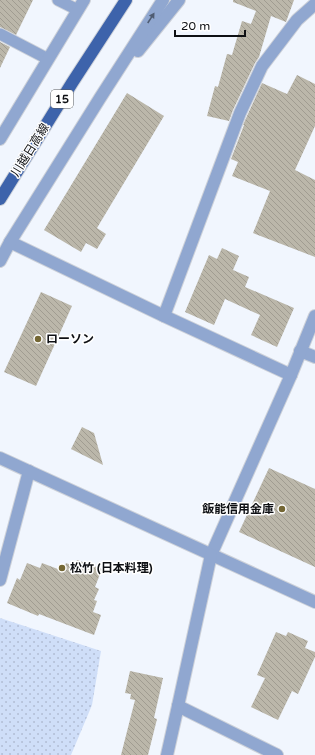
<svg xmlns="http://www.w3.org/2000/svg" width="315" height="755" viewBox="0 0 315 755" font-family="'Varela Round','Noto Sans JP',sans-serif">
<style>
.park{fill:url(#park-dots)}
.building{fill:url(#building-back-hatch)}
.lines{fill:none;stroke-linecap:round;stroke-linejoin:round}
.service-casing{stroke:#cdd1d9;stroke-width:13}
.minor-casing{stroke:#cdd1d9;stroke-width:14}
.tertiary-casing{stroke:#cdd1d9;stroke-width:14}
.primary-casing{stroke:#cdd1d9;stroke-width:14}
.service{stroke:#90a7d0;stroke-width:11}
.minor{stroke:#90a7d0;stroke-width:12}
.tertiary{stroke:#90a7d0;stroke-width:12}
.primary{stroke:#3d63ab;stroke-width:12}
.oneway{fill:#4f5c72}
.poi-dot{fill:#746734;stroke:#fff;stroke-width:1.5}
.labels{text-anchor:middle;dominant-baseline:central;stroke-width:3;stroke-linejoin:round;paint-order:stroke}
.shield{fill:#fff;stroke:#56585a;stroke-width:1}
.shield-label{font-size:11px;font-weight:bold;fill:#0e1014}
.street-label{font-size:12px;fill:#0e1014;stroke:#fff}
.poi-label{font-size:12px;font-weight:bold;fill:#0e1014;stroke:#fff;text-anchor:start}
</style>
<defs>
<pattern id="park-dots" width="8" height="8" patternUnits="userSpaceOnUse"><rect width="8" height="8" fill="#cfdef8"/><path d="M2 2h.1M6 6h.1" fill="none" stroke="#b1bdd4" stroke-width="1.8" stroke-linecap="round"/></pattern>
<pattern id="building-back-hatch" width="6" height="6" patternUnits="userSpaceOnUse"><rect width="6" height="6" fill="#bbb7aa"/><path d="M-1 5l2 2M0 0l6 6M5-1l2 2" fill="none" stroke="#a09c91"/></pattern>
</defs>
<rect width="100%" height="100%" fill="#f1f6fe"/>
<!-- park -->
<path class="park" d="M0,618L101,651L92,705L71,755H0Z"/>
<!-- building -->
<g class="building">
<path d="M0,0H33L16,35L0,27Z"/>
<path d="M233,0H294L286,22L271,16L259,57L255,63L233,110L229,121L207,116L215,86L218,87L227,54L232,55L242,21L251,24L256,11L233,2Z"/>
<path d="M0,42L10,47L0,68Z"/>
<path d="M297,75L315,84V126L295,170L315,180V257L253,233L270,191L232,176L238,162L231,159L244,125H243L247,116L262,83L287,94Z"/>
<path d="M127,93L164,116L97,228L106,234L97,249L86,243L81,252L44,230Z"/>
<path d="M222,248L239,256L233,270L249,277L245,287L294,308L277,347L251,335L260,315L225,299L214,325L185,312L209,255L217,259Z"/>
<path d="M41,292L72,306L36,386L4,372Z"/>
<path d="M82,427L94,433L103,465L71,449Z"/>
<path d="M269,468L315,489V567L239,532Z"/>
<path d="M77,560L102,569L95,587L99,589L94,600L97,601L93,612L101,615L94,635L39,614L38,616L7,603L17,578L20,580L27,563L40,568L42,563L63,571L66,563L74,566Z"/>
<path d="M276,632L286,636L288,632L308,641L305,648L315,652V657L298,694L292,691L278,720L251,707L265,678L257,675Z"/>
<path d="M130,671L163,678L154,718L157,719L148,755H121L135,700L130,699L131,694L125,693Z"/>
</g>
<g class="lines">
<defs>
<g id="service">
<path d="M58,0L78,10"/>
<path d="M0,34L48,59"/>
</g>
<g id="minor">
<path d="M10,242L164,316L291,375"/>
<path d="M164,316L240,113L262,66L297,20L315,4"/>
<path d="M300,351L315,357"/>
<path d="M211,555L291,375L315,316"/>
<path d="M0,580L29,471"/>
</g>
<g id="tertiary">
<path d="M138,51L179,0"/>
<path d="M0,139L84,0"/>
<path d="M0,261L10,242L100,98L163,0"/>
<path d="M0,458L315,602"/>
<path d="M178,706L277,755"/>
<path d="M167,755L178,706L211,555"/>
</g>
<path id="primary" d="M0,199L72,83L126,0"/>
</defs>
<!-- service casing -->
<use href="#service" class="service-casing"/>
<!-- minor casing -->
<use href="#minor" class="minor-casing"/>
<!-- tertiary casing -->
<use href="#tertiary" class="tertiary-casing"/>
<!-- primary casing -->
<use href="#primary" class="primary-casing"/>
<!-- service -->
<use href="#service" class="service"/>
<!-- minor -->
<use href="#minor" class="minor"/>
<!-- tertiary -->
<use href="#tertiary" class="tertiary"/>
<!-- primary -->
<use href="#primary" class="primary"/>
</g>
<!-- one-way arrows -->
<defs><path id="oneway-solid" d="M-6-.8H1V-3.2L6.5 0L1 3.2V.8H-6Z"/></defs>
<use class="oneway" href="#oneway-solid" transform="translate(151 18) rotate(-57)"/>
<!-- markers -->
<g class="poi-dot">
<circle cx="38" cy="339" r="4"/>
<circle cx="282" cy="509" r="4"/>
<circle cx="62" cy="568" r="4"/>
</g>
<g class="labels">
<!-- shield labels -->
<rect class="shield" x="51" y="90" width="22" height="18" rx="3"/>
<g class="shield-label">
<text x="62" y="99">15</text>
</g>
<!-- street labels -->
<g class="street-label">
<text transform="translate(30 150) rotate(-58)">川越日高線</text>
</g>
<!-- poi labels -->
<g class="poi-label">
<text x="46" y="339">ローソン</text>
<text x="274" y="509" text-anchor="end">飯能信用金庫</text>
<text x="70" y="568">松竹 (日本料理)</text>
</g>
</g>
<!-- scale -->
<path d="M175 30v6h70v-6" fill="none" stroke="#0e1014" stroke-width="2"/>
<text x="181" y="30" font-size="12" fill="#0e1014" stroke="#ffffff" stroke-width="3" paint-order="stroke">20 m</text>
</svg>
